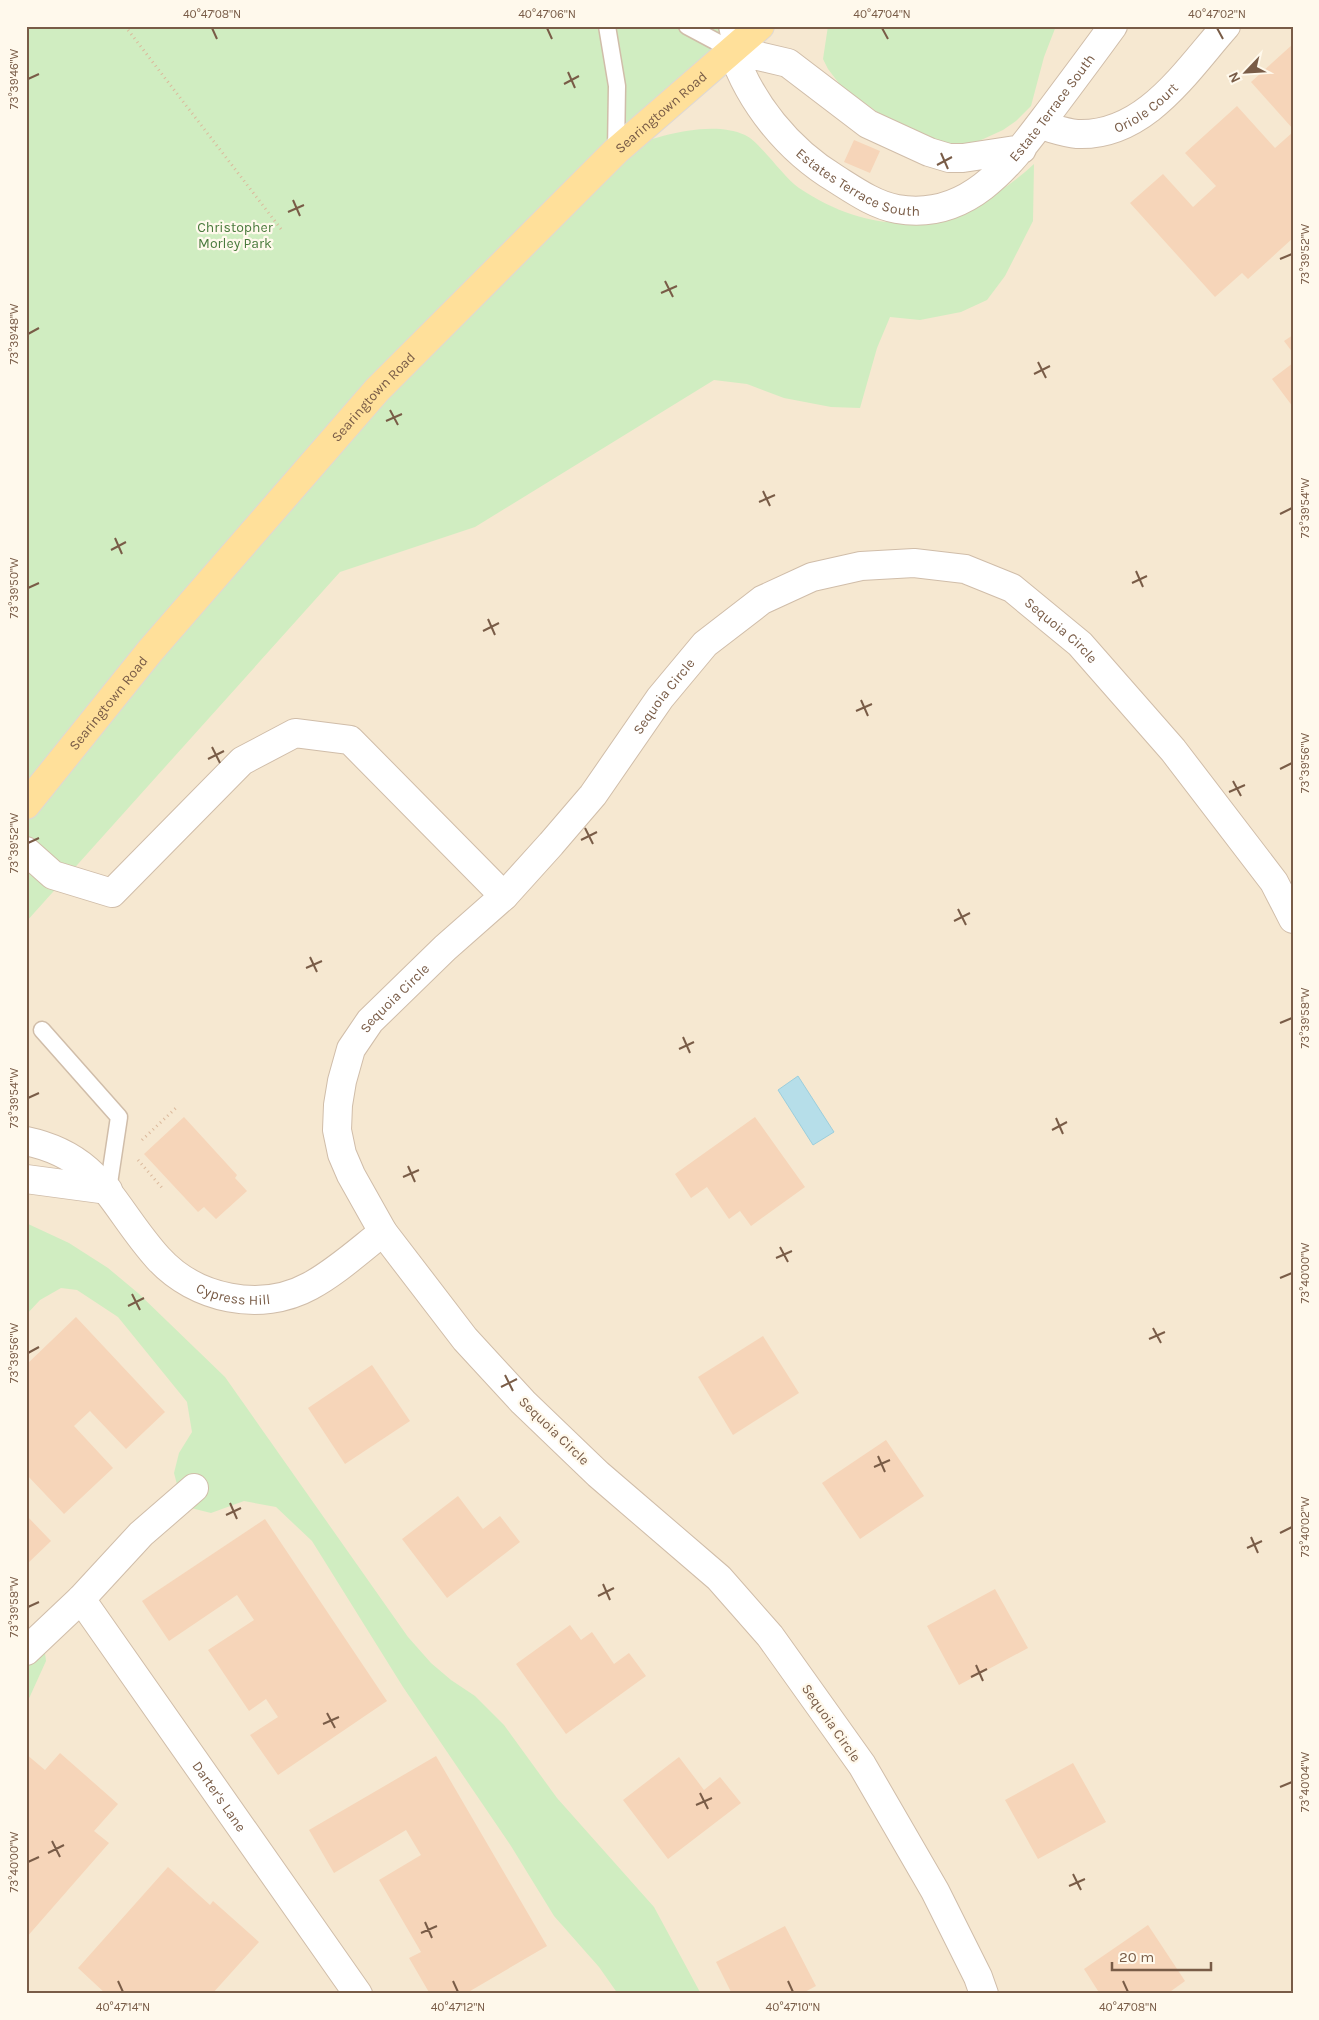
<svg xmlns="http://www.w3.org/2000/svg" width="1319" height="2020" viewBox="0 0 1319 2020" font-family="Karla,sans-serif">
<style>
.residential{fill:#f6e8d1}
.green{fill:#d0edc1}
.water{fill:#b6dee9;stroke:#9ccedc}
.building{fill:#f6d5b9}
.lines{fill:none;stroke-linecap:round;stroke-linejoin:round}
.lane-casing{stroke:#d0bda9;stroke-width:19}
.street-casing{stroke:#d0bda9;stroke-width:30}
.primary-casing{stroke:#dfd8d3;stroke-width:30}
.path{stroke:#dbb99c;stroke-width:3;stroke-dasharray:1 4;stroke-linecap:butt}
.lane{stroke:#fff;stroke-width:16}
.street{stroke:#fff;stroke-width:28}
.primary{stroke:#ffe09a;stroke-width:28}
.ticks{fill:none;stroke:#795c47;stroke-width:2}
.labels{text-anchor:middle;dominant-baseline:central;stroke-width:4.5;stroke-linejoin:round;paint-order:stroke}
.street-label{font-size:14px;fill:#795c47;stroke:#fff9ec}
.park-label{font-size:14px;fill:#497a3c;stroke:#fff9ec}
.neatline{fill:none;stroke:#795c47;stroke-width:2}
.ticks-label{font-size:12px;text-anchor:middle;fill:#795c47}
</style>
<rect width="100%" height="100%" fill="#fef6e4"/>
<!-- residential -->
<path class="residential" d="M759,26H1293V1994H26V805L150,651Z"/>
<!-- green -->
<g class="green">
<path d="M26,26H759L619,149C656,138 708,119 745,135C760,142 783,177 799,188C883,244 962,230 1034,164L1033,221L1005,276L987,300L961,312L920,320L890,317L877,348L860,408L831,407L784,398L747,384L714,380L475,527L340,572L26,922Z"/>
<path d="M828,26H1056L1044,57L1031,106L1016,121L1003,130L968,146L919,142L841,86L828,69L823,59Z"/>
<path d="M26,1223L69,1243L108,1268L138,1293L225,1377L408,1637L431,1663L451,1680L475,1696L504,1725L557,1798L654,1907L701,1994H618L599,1967L554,1916L511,1846L403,1687L312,1541L276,1507L244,1501L211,1513L191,1508L179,1492L174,1473L179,1453L192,1432L187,1402L118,1317L77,1290L61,1288L40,1300L26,1315Z"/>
<path d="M26,1624L44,1645L46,1661L26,1705Z"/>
</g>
<!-- water -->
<path class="water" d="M798,1076L834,1132L813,1145L778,1090Z"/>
<!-- building -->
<g class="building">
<path d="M1293,44V129L1251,82Z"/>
<path d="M1237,106L1275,148L1293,132V238L1248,279L1242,273L1215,297L1130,203L1163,174L1193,207L1216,186L1185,153Z"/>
<path d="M854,140L880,151L870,173L844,162Z"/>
<path d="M1293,335V353L1284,341Z"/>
<path d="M1293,363V407L1272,379Z"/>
<path d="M184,1117L237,1175L235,1178L247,1191L216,1219L204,1207L198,1212L144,1154Z"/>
<path d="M755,1117L805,1187L751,1226L740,1211L729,1219L707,1187L691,1198L675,1174Z"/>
<path d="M76,1317L165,1412L126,1449L90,1411L74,1426L113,1468L64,1514L26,1474V1365Z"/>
<path d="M763,1336L799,1393L733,1435L698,1377Z"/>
<path d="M372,1365L410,1421L345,1464L308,1408Z"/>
<path d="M886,1440L924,1496L860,1539L822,1483Z"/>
<path d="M458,1496L483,1529L500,1516L520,1542L447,1598L402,1539Z"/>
<path d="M26,1515L51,1541L26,1565Z"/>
<path d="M265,1519L387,1701L278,1775L250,1735L278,1717L266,1699L249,1711L208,1650L254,1620L237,1595L169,1641L142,1601Z"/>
<path d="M995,1589L1028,1648L959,1685L927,1626Z"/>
<path d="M570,1625L581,1640L592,1632L614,1664L629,1653L646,1676L566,1734L516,1664Z"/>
<path d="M60,1753L118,1804L94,1831L109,1843L26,1938V1754L45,1770Z"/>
<path d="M436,1756L547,1946L465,1994H430L409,1958L421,1952L379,1880L421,1855L406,1830L334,1873L309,1830Z"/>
<path d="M679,1757L704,1790L720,1777L741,1803L668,1859L623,1800Z"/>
<path d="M1073,1763L1106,1822L1038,1859L1005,1800Z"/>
<path d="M168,1867L210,1905L213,1901L259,1942L212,1994H106L78,1968Z"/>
<path d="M1148,1925L1185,1981L1167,1994H1100L1084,1969Z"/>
<path d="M785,1926L816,1986L801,1994H732L716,1962Z"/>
</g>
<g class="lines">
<defs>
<g id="lane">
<path d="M607,26L617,86L616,151"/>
<path d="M687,26L732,50"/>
<path d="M727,26L732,50"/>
<path d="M42,1030L119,1117L108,1190"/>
</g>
<g id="street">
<path id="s1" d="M1040,125C1052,128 1065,133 1077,134C1145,137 1186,71 1226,26"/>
<path id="s2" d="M1022,149L963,158H949L929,152L868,124L788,63L732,50C750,103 788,150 836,179C855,191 875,205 897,209C970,222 1012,161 1050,111C1071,83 1092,55 1113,26"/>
<path d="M26,851L53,875L112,893L242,761L295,733L350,740L504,896"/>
<path id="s3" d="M26,1141C102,1157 112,1207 158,1258C195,1299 261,1313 310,1286C336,1272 360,1250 383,1232"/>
<path d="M26,1179L108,1190"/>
<path id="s4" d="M81,1599L358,1994"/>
<path d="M26,1651L81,1599L141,1534L194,1488"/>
<path id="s5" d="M984,1994L978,1977L935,1891L862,1765L770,1636L719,1578L598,1474L523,1402L465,1339L383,1232L351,1175L342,1154L337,1130L338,1105L342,1081L351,1049L370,1021L445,948L504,896L551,844L593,795L660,698L705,644L762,600L812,577L861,566L914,563L965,569L1012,588L1080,644L1173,750L1274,882L1293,919"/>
</g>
<g id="primary">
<path id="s6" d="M26,805L150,651L377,390L616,151L760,26"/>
</g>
</defs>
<!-- lane casing -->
<use href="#lane" class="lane-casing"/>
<!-- street casing -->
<use href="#street" class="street-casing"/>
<!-- primary casing -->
<use href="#primary" class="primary-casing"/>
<!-- path -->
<g class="path">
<path d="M125,26L281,229"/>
<path d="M142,1140L178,1106"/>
<path d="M138,1160L164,1190"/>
</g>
<!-- lane -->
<use href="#lane" class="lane"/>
<!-- street -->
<use href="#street" class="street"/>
<!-- primary -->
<use href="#primary" class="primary"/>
</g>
<!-- ticks -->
<path class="ticks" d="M212,28L217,39M547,28L552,39M882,28L888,39M1217,28L1223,39M568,72L575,88M28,79L39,74M564,84L579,76M941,153L948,169M937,165L952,157M293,200L300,216M288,212L304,205M1280,259L1292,254M665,281L673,297M661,293L677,286M28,334L39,328M1038,362L1046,378M1034,374L1050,366M390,410L398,425M386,421L402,414M763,491L770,506M759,502L775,495M1280,514L1292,508M115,538L122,554M111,550L126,542M1136,571L1143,587M1132,583L1147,576M28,588L39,583M488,619L495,635M483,631L499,623M861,700L868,716M856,711L872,704M212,747L220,763M208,759L224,751M1280,769L1292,763M1233,781L1241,796M1229,792L1245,785M585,828L593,844M581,840L597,832M28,843L39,838M958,909L966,925M954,921L970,913M310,957L317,972M306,968L322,961M1280,1023L1292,1018M683,1037L690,1053M679,1049L694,1042M28,1098L39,1093M1056,1118L1063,1134M1052,1130L1067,1122M408,1166L415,1182M403,1177L419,1170M780,1247L788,1262M776,1258L792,1251M1280,1278L1292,1273M132,1294L140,1310M128,1306L144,1298M1153,1328L1161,1343M1149,1339L1165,1332M28,1353L39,1347M505,1375L513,1391M501,1387L517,1379M878,1456L885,1472M874,1467L890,1460M230,1503L237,1519M226,1515L241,1508M1280,1533L1292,1527M1251,1537L1258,1553M1247,1548L1262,1541M603,1584L610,1600M598,1596L614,1588M28,1607L39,1602M976,1665L983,1681M971,1677L987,1669M327,1713L335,1728M323,1724L339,1717M1280,1787L1292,1782M700,1793L708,1809M696,1805L712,1798M52,1841L60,1857M48,1853L64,1845M28,1862L39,1857M1073,1874L1081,1890M1069,1886L1085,1879M425,1922L432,1938M421,1933L437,1926M118,1981L123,1992M453,1981L458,1992M788,1981L793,1992M1123,1981L1128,1992"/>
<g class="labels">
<!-- street labels -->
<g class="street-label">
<text stroke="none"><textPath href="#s2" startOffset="754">Estate Terrace South</textPath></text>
<text stroke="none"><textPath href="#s1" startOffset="114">Oriole Court</textPath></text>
<text stroke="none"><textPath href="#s6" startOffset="941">Searingtown Road</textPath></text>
<text stroke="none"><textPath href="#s2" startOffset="511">Estates Terrace South</textPath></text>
<text stroke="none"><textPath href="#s6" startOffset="536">Searingtown Road</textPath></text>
<text stroke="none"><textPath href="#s5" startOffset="2112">Sequoia Circle</textPath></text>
<text stroke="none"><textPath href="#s5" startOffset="1648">Sequoia Circle</textPath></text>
<text stroke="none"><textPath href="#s6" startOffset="131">Searingtown Road</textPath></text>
<text stroke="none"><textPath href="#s5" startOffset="1242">Sequoia Circle</textPath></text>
<text stroke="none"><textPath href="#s3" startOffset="268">Cypress Hill</textPath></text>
<text transform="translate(554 1431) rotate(44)">Sequoia Circle</text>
<text transform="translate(831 1723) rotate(55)">Sequoia Circle</text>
<text stroke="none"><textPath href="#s4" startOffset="241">Darter's Lane</textPath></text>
</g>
<!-- park labels -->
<g class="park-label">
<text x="235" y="227">Christopher<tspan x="235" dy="16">Morley Park</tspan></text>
</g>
</g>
<!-- border -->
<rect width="1319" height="2020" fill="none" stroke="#fff9ec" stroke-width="55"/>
<!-- north arrow -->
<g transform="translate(1246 72) rotate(245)" stroke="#fff9ec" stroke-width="4" paint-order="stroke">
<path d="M0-4L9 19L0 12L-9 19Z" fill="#795c47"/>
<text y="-8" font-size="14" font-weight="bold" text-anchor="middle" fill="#795c47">N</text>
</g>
<!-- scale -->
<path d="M1112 1962v8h99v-8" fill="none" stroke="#795c47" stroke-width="2.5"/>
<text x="1119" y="1962" font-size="15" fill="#795c47" stroke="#fff9ec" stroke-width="4" paint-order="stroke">20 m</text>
<rect x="28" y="28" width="1264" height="1964" class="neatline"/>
<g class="ticks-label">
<text x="212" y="18">40°47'08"N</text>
<text x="547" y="18">40°47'06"N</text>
<text x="882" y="18">40°47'04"N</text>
<text x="1217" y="18">40°47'02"N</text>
<text transform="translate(14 79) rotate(-90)" y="4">73°39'46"W</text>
<text transform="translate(1305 254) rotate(-90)" y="4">73°39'52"W</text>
<text transform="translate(14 334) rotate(-90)" y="4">73°39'48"W</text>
<text transform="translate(1305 508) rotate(-90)" y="4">73°39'54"W</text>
<text transform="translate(14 588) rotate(-90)" y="4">73°39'50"W</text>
<text transform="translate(1305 763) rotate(-90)" y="4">73°39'56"W</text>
<text transform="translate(14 843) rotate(-90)" y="4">73°39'52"W</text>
<text transform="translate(1305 1018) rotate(-90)" y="4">73°39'58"W</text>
<text transform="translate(14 1098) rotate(-90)" y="4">73°39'54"W</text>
<text transform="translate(1305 1273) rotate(-90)" y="4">73°40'00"W</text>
<text transform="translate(14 1353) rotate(-90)" y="4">73°39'56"W</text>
<text transform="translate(1305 1527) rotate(-90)" y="4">73°40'02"W</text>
<text transform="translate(14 1607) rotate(-90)" y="4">73°39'58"W</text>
<text transform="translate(1305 1782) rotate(-90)" y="4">73°40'04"W</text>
<text transform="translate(14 1862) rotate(-90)" y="4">73°40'00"W</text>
<text x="123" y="2011">40°47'14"N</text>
<text x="458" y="2011">40°47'12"N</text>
<text x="793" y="2011">40°47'10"N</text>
<text x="1128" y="2011">40°47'08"N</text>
</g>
</svg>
